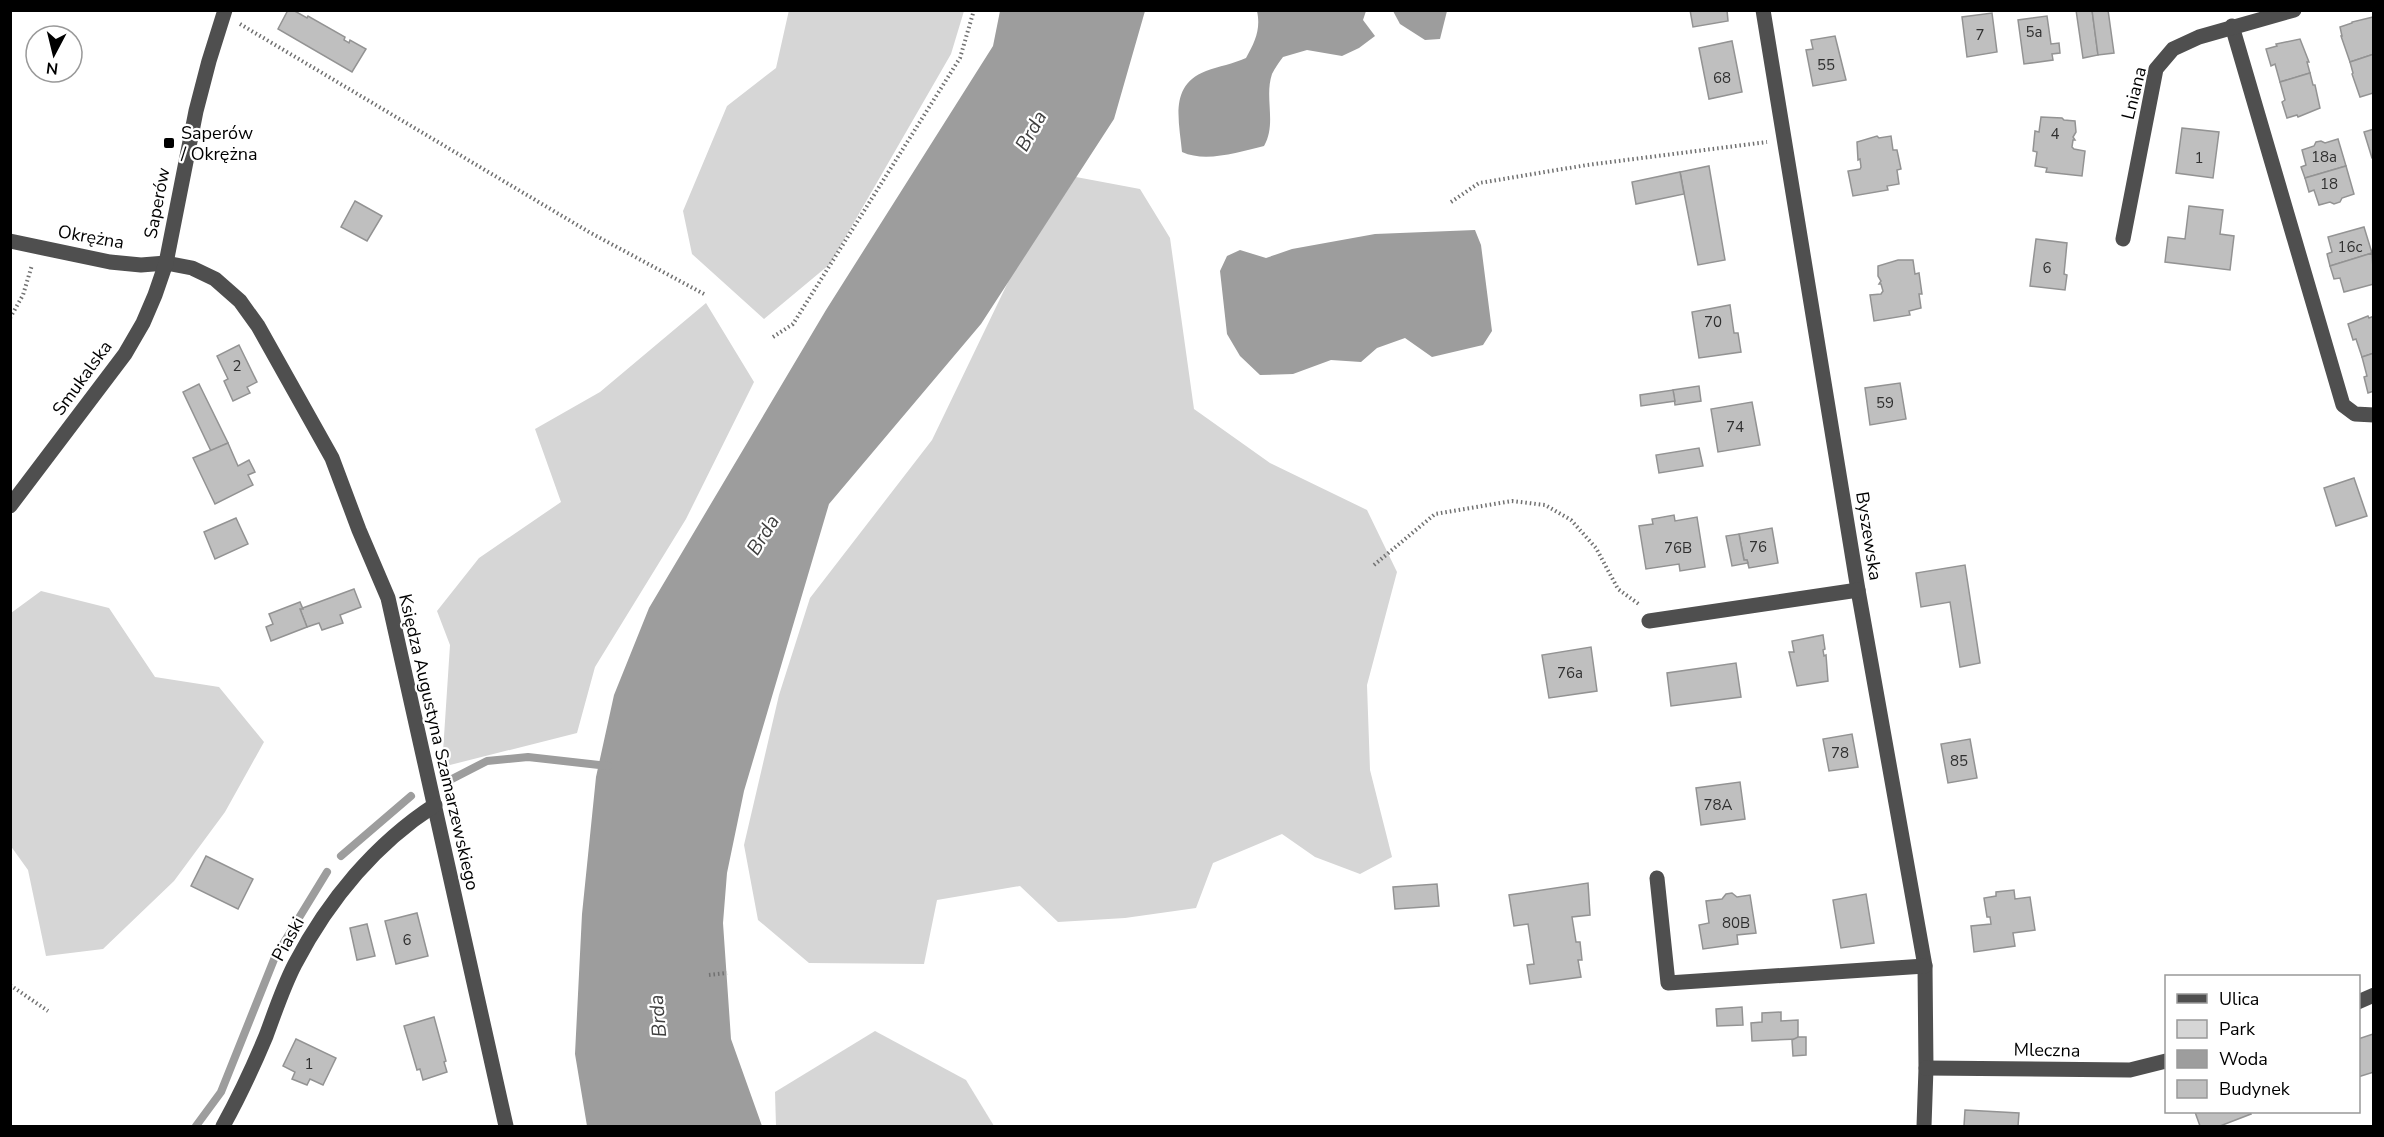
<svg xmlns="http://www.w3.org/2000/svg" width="2384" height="1137" viewBox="0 0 2384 1137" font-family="'Nunito Sans',sans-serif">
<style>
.green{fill:#d6d6d6}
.water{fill:#9d9d9d}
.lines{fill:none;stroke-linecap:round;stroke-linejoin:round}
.stream{stroke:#9d9d9d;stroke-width:8}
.building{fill:#bfbfbf;stroke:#939393;stroke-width:1.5}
.path{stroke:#717171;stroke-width:4;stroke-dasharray:1.5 3;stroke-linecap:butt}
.minor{stroke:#4f4f4f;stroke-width:15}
.poi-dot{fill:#000;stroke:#fff;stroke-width:2}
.labels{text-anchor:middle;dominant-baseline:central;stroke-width:4.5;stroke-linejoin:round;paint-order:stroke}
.number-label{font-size:15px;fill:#303030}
.street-label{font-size:18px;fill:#000;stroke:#fff}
.poi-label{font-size:18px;fill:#000;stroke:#fff;text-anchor:start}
.water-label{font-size:20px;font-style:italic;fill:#3e3e3e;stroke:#fff}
</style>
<rect width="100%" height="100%" fill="#fff"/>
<!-- green -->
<g class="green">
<path d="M789,10L964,11L951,54L830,264L764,319L692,254L683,211L727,106L776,68Z"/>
<path d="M1076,177L1140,189L1170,238L1194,409L1270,463L1367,510L1397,572L1367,685L1370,770L1392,857L1360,874L1315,857L1282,834L1213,863L1196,908L1125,918L1058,922L1020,886L937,900L924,964L809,963L758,920L744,845L779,695L810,598L932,440L1010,278Z"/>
<path d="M706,303L754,382L686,519L595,667L577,733L442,767L450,645L437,611L479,558L561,502L535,429L600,392Z"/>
<path d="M41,591L109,608L155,677L219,687L264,742L225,812L174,881L103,949L46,956L28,870L10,845L11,613Z"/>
<path d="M875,1031L966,1080L994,1126H776L775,1092Z"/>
</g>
<!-- water -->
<g class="water">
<path d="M1000,11H1145L1114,119L981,324L829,504L744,791L727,873L723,923L731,1039L762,1126H587L575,1054L582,914L596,777L614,695L649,608L826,310L993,46Z"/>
<path d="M1257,11H1366L1363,20L1375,36L1359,48L1342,56L1307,50L1283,57C1279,62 1275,68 1272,74C1264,98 1277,123 1264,146C1238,152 1206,163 1182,152C1179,120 1169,85 1206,71C1219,66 1233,64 1246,58C1255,42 1261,29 1257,11Z"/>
<path d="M1393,11H1447L1440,39L1425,40L1400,24Z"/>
<path d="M1475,230L1481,245L1492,331L1483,345L1432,357L1405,338L1377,348L1361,362L1331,360L1293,374L1260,375L1240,356L1227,334L1220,271L1227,256L1240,250L1266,258L1292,249L1375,234Z"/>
</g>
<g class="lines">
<!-- stream -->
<g class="stream">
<path d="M450,780L487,761L528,757L608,766"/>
<path d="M341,856L411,796"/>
<path d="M196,1126L221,1092L275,957L327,872"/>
</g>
</g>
<!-- building -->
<g class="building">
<path d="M288,10H293L307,18L308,16L345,37L344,40L349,43L350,40L366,49L352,72L278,29Z"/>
<path d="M1690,10H1727L1728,21L1693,27Z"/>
<path d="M2076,10H2092L2098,55L2083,58Z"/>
<path d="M2092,10H2108L2114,53L2098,55Z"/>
<path d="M1992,13L1997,52L1967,57L1962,17Z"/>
<path d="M2047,16L2051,44L2059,43L2060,53L2052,54L2053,60L2024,64L2018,20Z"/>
<path d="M2373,17L2374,54L2350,62L2341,36H2342L2340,27L2352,23V22Z"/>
<path d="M1835,36L1846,80L1813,86L1806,50L1813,49L1811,40Z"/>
<path d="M2300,39L2309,62H2307L2310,73L2280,82L2275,64L2271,66L2266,49L2277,46L2276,44Z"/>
<path d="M1732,41L1742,92L1709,99L1699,48Z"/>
<path d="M2374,54V94L2373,93L2360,97L2352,74L2353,73L2350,62Z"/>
<path d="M2310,73L2313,85H2315L2320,108L2298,117L2297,115L2287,118L2282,102L2285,100L2280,82Z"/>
<path d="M2041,117L2062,118L2064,120L2075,121L2076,132L2073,137L2075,140H2073L2072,147L2074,149L2085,151L2082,176L2046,172L2047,168L2035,166L2037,152L2033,151L2035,131L2039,132Z"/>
<path d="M2182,128L2219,132L2213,178L2176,173Z"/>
<path d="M2374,129V158H2372L2364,132Z"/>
<path d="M1877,136L1879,138L1891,136L1893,150H1897L1901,169L1897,170L1899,184L1887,186L1888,190L1853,196L1848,171L1860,169L1861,167L1860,159L1858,160L1857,142Z"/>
<path d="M2338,139L2346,166L2305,178L2301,167L2306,165L2302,150L2314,146L2316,142L2321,141L2325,143Z"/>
<path d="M1709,166L1725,260L1698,265L1680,172Z"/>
<path d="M2346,166L2354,194L2342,198L2340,202L2334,204L2330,202L2319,205L2314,190L2309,192L2305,178Z"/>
<path d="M1680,172L1684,194L1636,204L1632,182Z"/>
<path d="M355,201L382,216L367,241L341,227Z"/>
<path d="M2189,206L2223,210L2220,234L2234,236L2230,270L2165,262L2168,237L2185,239Z"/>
<path d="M2364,227L2372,253L2330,266L2327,254L2332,252L2328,237Z"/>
<path d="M2036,239L2067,243L2064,274L2067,275L2065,290L2030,286Z"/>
<path d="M2372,253L2374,284L2344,292L2340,278L2334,279L2330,266Z"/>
<path d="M1898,260H1913L1915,274L1919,273L1922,294H1919L1921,308L1909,311L1910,315L1874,321L1870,295L1881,294L1883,291L1881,284H1879L1881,281L1878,276V266Z"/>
<path d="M1730,305L1734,333H1738L1741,352L1699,358L1692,312Z"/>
<path d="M2368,316L2369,318L2374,316V353L2362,357L2356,339L2353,340L2348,324Z"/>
<path d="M239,345L257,382L247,387L250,393L233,401L224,381L228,379L217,356Z"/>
<path d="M2374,353V391L2368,393L2364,377L2367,376L2362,357Z"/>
<path d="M1900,383L1906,419L1870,425L1865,388Z"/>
<path d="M199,384L228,443L211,451L183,392Z"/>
<path d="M1699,386L1701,401L1675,405L1673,390Z"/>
<path d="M1673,390L1675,401L1641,406L1640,395Z"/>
<path d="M1752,402L1760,445L1718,452L1711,409Z"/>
<path d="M228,443L238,466L249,460L255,472L248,475L253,485L215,504L193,458Z"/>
<path d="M1699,448L1703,466L1659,473L1656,455Z"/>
<path d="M2354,478L2367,516L2336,526L2324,488Z"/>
<path d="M1674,515L1675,521L1697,517L1705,567L1680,571L1679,564L1646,569L1639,526L1653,524L1652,519Z"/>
<path d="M236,518L248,544L215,559L204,532Z"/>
<path d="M1772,528L1778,563L1749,568L1747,560H1744L1739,534Z"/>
<path d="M1739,534L1744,560H1747L1748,563L1732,566L1726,536Z"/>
<path d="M1965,565L1980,663L1960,667L1950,602L1921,607L1916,573Z"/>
<path d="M354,589L361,607L340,615L343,623L322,630L319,623L307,627L300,609Z"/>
<path d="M300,602L303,609H300L307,627L271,641L266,627L273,624L269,614Z"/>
<path d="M1823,635L1825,649L1823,650L1824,656L1826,655L1828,681L1797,686L1789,652H1794L1792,641Z"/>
<path d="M1591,647L1597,691L1549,698L1542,655Z"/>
<path d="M1736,663L1741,697L1671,706L1667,673Z"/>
<path d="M1852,734L1858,767L1829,771L1823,739Z"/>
<path d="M1970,739L1977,778L1948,783L1941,744Z"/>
<path d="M1740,782L1745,819L1701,825L1696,788Z"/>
<path d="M206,856L253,879L238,909L191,886Z"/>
<path d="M1588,883L1590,915L1572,917L1576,942H1580L1582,960H1578L1581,977L1530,984L1527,965L1534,964L1528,924L1514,926L1509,895Z"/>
<path d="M1437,884L1439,906L1395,909L1393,887Z"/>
<path d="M2014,890L2015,899L2030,897L2035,930L2013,933L2015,946L1974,952L1971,926L1991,924L1990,917H1987L1984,898L1996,896V892Z"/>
<path d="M1732,893L1737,897L1750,895L1756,933L1737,935L1738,944L1703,949L1699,925L1709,923L1706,901L1722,899L1726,894Z"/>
<path d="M1866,894L1874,943L1841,948L1833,900Z"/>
<path d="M417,913L428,956L396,964L385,921Z"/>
<path d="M367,924L375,956L357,960L350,928Z"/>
<path d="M1742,1007L1743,1025L1717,1026L1716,1009Z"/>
<path d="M1781,1012V1021L1798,1020V1039L1752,1041L1751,1023L1762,1022V1013Z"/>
<path d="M434,1017L446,1061L444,1062L447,1072L423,1080L420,1069L417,1070L404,1026Z"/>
<path d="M2373,1034L2374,1072L2358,1077V1039Z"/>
<path d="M1798,1037H1806V1055L1793,1056L1792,1040Z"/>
<path d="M296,1039L336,1058L323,1085L310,1079L307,1085L292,1079L295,1072L283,1066Z"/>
<path d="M1965,1110L2019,1113L2018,1126H1964Z"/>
<path d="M2195,1112H2250L2251,1114L2220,1126H2200Z"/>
</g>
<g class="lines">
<!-- path -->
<g class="path">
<path d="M240,24L589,232L704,294"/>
<path d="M1451,202L1479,183L1587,165L1767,142"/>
<path d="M10,318L23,295L32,265"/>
<path d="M773,337L793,324L960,58L974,10"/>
<path d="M1374,565L1435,514L1512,501L1545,505L1571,520L1596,548L1618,589L1640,605"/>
<path d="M709,975L727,973"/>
<path d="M10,985L48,1011"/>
</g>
<!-- minor -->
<g class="minor">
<path d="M1763,10L1858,590L1925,966L1926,1068L1924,1126"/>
<path d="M2232,26L2343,405L2355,414L2374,415"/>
<path d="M2123,239L2156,69L2173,49L2199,37L2294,10"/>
<path d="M10,241L110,262L141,265L166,263L192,268L215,279L240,301L258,326L332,458L359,530L388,598L506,1126"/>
<path d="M10,506L125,354L143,323L155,295L166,263L196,111L209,61L225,10"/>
<path d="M1649,621L1858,590"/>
<path d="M1657,878L1668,983L1925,966"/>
<path d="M2358,1002L2374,995"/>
<path d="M1926,1068L2130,1070L2166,1061"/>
<path d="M223,1126C239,1097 253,1067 266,1036C275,1012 283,987 295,964C328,901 375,844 435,805"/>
</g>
</g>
<!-- markers -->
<rect class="poi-dot" x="163" y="137" width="12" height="12" rx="3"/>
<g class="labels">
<!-- number labels -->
<g class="number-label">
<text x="2034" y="32">5a</text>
<text x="1980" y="35">7</text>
<text x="1826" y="65">55</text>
<text x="1722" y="78">68</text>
<text x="2055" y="134">4</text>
<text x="2324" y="157">18a</text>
<text x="2199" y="158">1</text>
<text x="2329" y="184">18</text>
<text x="2350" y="247">16c</text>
<text x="2047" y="268">6</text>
<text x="1713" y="322">70</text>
<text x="237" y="366">2</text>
<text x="1885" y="403">59</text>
<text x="1735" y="427">74</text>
<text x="1758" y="547">76</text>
<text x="1678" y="548">76B</text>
<text x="1570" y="673">76a</text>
<text x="1840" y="753">78</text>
<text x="1959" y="761">85</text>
<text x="1718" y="805">78A</text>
<text x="1736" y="923">80B</text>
<text x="407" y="940">6</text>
<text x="309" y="1064">1</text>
</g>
<!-- street labels -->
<g class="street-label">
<text transform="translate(2134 93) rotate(-76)">Lniana</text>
<text transform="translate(157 203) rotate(-79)">Saperów</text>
<text transform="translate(91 237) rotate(10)">Okrężna</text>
<text transform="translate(82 378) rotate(-54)">Smukalska</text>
<text transform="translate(1869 536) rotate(81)">Byszewska</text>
<text transform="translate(439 742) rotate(77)">Księdza Augustyna Szamarzewskiego</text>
<text transform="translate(288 939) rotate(-61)">Piaski</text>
<text transform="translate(2047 1050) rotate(1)">Mleczna</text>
</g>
<!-- poi labels -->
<g class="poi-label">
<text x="181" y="133">Saperów<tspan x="181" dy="21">/ Okrężna</tspan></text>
</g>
<!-- water labels -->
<g class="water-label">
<text transform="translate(1031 131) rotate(-61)">Brda</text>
<text transform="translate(763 535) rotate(-58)">Brda</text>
<text transform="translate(658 1016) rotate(-95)">Brda</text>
</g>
</g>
<!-- border -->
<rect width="2384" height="1137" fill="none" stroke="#000000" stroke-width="24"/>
<!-- legend -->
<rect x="2165" y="975" width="195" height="138" fill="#ffffff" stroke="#999999" stroke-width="1.5"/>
<rect x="2177" y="994" width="30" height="9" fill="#4f4f4f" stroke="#999999" stroke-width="1.5"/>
<text x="2219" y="1005" font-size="18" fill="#000000">Ulica</text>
<rect x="2177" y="1020" width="30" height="18" fill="#d6d6d6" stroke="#999999" stroke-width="1.5"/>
<text x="2219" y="1035" font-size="18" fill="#000000">Park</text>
<rect x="2177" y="1050" width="30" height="18" fill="#9d9d9d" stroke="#999999" stroke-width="1.5"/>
<text x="2219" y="1065" font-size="18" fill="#000000">Woda</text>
<rect x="2177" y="1080" width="30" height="18" fill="#bfbfbf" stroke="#999999" stroke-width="1.5"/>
<text x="2219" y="1095" font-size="18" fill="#000000">Budynek</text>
<!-- north arrow -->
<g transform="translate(54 54) rotate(187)"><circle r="28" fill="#ffffff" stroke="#999999" stroke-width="1.5"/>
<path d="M0-4.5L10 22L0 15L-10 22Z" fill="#000000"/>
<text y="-9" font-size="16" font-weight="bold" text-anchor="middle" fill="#000000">N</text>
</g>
</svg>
